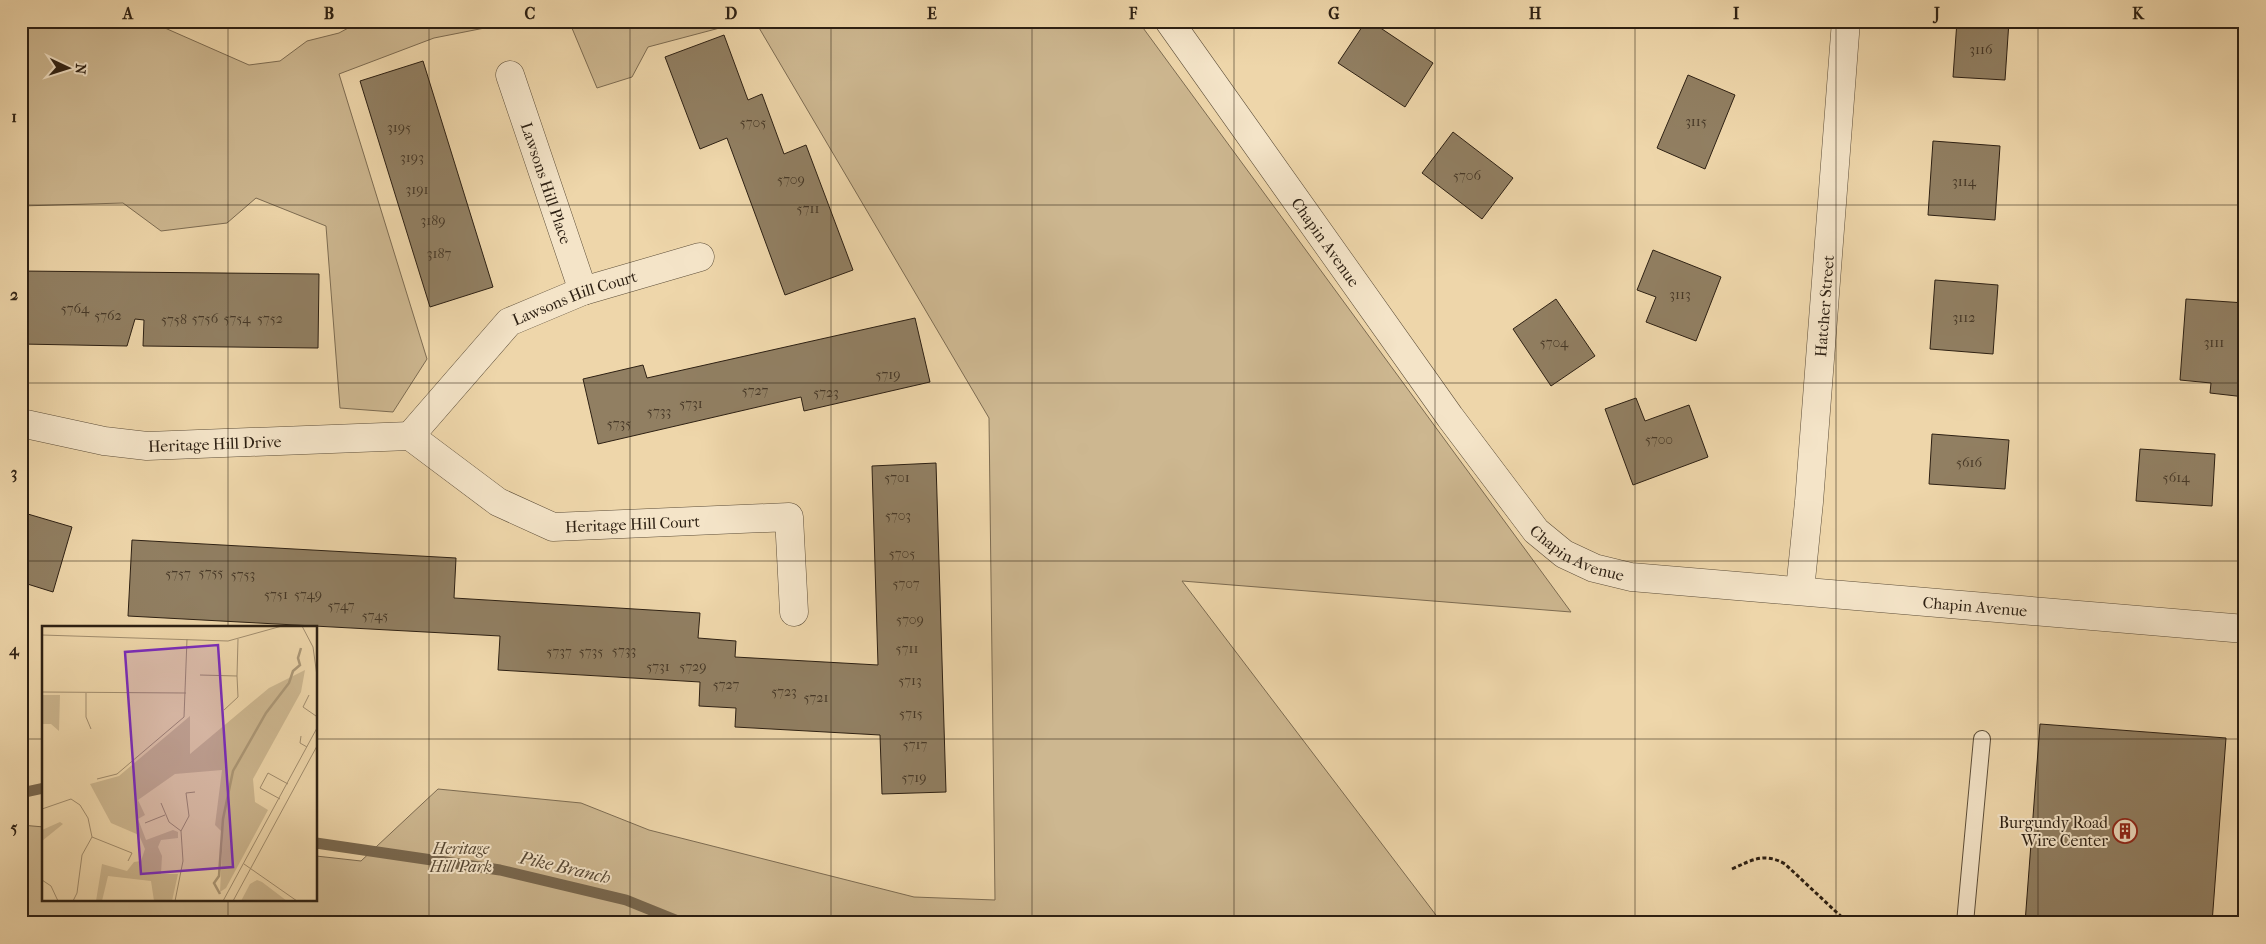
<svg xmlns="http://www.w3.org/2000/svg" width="2266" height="944" viewBox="0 0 2266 944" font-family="'IM FELL French Canon',serif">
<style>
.green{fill:#cdb790;stroke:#7d6c52}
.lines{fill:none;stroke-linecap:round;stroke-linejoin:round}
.stream{stroke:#79684f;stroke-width:11}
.building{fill:#917f62;stroke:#2d2013}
.service-casing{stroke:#5d4e39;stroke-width:18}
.minor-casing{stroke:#5d4e39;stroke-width:29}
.path{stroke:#2d2013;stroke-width:3;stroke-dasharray:4 2.5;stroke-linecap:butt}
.service{stroke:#f4e4c8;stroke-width:16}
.minor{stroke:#f4e4c8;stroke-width:28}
.grid{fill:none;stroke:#2d2013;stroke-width:1;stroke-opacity:0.55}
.labels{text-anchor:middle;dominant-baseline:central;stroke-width:4;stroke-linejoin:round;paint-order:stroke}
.number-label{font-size:14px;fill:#463827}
.street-label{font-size:16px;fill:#2d2013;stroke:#f4e4c8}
.poi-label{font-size:16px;fill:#2d2013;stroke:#f4e4c8;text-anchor:end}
.park-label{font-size:16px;font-style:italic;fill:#554632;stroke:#f4e4c8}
.water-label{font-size:18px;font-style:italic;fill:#594a36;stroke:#f4e4c8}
.inset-river{fill:none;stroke:#ac9877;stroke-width:2.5}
.inset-road{fill:none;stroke:#a18d6e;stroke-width:1}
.view{fill:#7b2cbf;fill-opacity:0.15;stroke:#7b2cbf;stroke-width:2.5}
.inset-edge{fill:none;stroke:#2d2013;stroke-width:2.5}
.neatline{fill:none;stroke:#2d2013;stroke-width:2}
.grid-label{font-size:16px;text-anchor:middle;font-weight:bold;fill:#2d2013}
</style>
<rect width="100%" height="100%" fill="#eed6aa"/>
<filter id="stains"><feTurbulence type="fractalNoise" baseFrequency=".004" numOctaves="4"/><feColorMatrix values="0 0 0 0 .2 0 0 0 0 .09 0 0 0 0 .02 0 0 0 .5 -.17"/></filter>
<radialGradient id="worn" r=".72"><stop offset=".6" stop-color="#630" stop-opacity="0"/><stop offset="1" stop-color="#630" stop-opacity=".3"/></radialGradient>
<!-- green -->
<g class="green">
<path d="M21,21H149L249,65L280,61L307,41L339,33L361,21H520L434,38L339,74L427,359L393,412L340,408L326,226L256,198L227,223L161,231L123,203L21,206Z"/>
<path d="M569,21H746L648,47L632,77L597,88Z"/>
<path d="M755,21H1138L1571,612L1182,581L1442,923H21V825L44,827V900H316V856L361,861L438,789L581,803L649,830L914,897L995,900L989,418Z"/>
</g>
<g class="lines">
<!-- stream -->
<g class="stream">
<path d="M21,793L44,788"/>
<path d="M316,843L500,870L626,900L683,923"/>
</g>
</g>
<!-- building -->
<g class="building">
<path d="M1366,21H1370L1433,63L1405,107L1338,63Z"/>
<path d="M1957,21H2009L2005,80L1953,77Z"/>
<path d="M724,35L748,100L762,94L784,154L806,145L853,270L785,295L727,138L700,149L665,57Z"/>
<path d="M423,61L493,287L430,307L360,81Z"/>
<path d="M1688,75L1735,95L1705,169L1657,148Z"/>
<path d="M1453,132L1513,178L1482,219L1422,173Z"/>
<path d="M1933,141L2000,146L1995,220L1928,215Z"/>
<path d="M1653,250L1721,277L1696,341L1646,322L1656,297L1637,290Z"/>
<path d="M21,271L319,274L318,348L143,346L144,320L135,319L127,346L21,344Z"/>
<path d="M1935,280L1998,285L1993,354L1930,349Z"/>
<path d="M1556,299L1595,356L1551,386L1513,329Z"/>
<path d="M2186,299L2245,303V397L2210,393L2211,383L2180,380Z"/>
<path d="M915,318L930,382L804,411L801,397L598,444L583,379L643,365L647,378Z"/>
<path d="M1636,398L1645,421L1689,405L1708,457L1633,485L1605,409Z"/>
<path d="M1932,434L2009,440L2005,489L1929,484Z"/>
<path d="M2140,449L2215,454L2212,506L2136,501Z"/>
<path d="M936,463L946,792L882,794L880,735L735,727L736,708L699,706L700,682L498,670L500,636L128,616L132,540L456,558L454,598L700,613L698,638L736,641L735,657L878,665L872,466Z"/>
<path d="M21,512L72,527L53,592L21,582Z"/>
<path d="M2040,724L2226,738L2212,923H2025Z"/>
</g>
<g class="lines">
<defs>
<path id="service" d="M1965,923L1982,739"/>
<g id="minor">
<path id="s1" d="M1169,21L1450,417L1536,531L1564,554L1594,568L1631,577L2245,629"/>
<path id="s2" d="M510,75L583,291"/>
<path id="s3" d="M21,423L104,441L147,446L410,436"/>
<path id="s4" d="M410,436L498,502L553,527L789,517L794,612"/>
<path id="s5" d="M410,436L509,322L583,291L700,257"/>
<path id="s6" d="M1800,590L1809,502L1846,21"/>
</g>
</defs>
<!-- service casing -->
<use href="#service" class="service-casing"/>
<!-- minor casing -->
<use href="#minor" class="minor-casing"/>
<!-- path -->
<path class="path" d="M1732,869C1752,860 1764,852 1785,864L1848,923"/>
<!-- service -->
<use href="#service" class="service"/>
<!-- minor -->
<use href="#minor" class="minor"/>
</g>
<!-- grid -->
<path class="grid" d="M228,21V628M429,21V923M630,21V923M831,21V923M1032,21V923M1234,21V923M1435,21V923M1635,21V923M1836,21V923M2038,21V923M21,205H2245M21,383H2245M21,561H2245M21,739H44M316,739H2245M228,900V923"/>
<!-- icons -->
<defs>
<symbol id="building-ring" viewBox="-11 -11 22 22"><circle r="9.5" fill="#f4e4c8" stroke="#8f2418" stroke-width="1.5"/><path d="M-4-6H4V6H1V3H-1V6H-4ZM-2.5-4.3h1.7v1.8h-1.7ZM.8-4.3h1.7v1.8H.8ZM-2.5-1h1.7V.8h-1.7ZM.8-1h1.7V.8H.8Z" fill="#8f2418"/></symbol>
</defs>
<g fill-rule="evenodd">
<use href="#building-ring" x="2111" y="817" width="28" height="28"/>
</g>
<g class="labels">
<!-- number labels -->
<g class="number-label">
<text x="1981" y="49">3116</text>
<text x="1696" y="121">3115</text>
<text x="753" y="122">5705</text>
<text x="399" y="127">3195</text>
<text x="412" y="157">3193</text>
<text x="1467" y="175">5706</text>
<text x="791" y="179">5709</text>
<text x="1964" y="181">3114</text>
<text x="417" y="189">3191</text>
<text x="808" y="208">5711</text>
<text x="433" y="220">3189</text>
<text x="439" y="253">3187</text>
<text x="1680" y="294">3113</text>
<text x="75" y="308">5764</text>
<text x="108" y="315">5762</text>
<text x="1964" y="317">3112</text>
<text x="205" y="318">5756</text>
<text x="237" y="318">5754</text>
<text x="270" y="318">5752</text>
<text x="174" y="319">5758</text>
<text x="1554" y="342">5704</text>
<text x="2214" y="342">3111</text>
<text x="888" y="374">5719</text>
<text x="755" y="390">5727</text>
<text x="826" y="392">5723</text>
<text x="691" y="403">5731</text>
<text x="659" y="411">5733</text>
<text x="619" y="423">5735</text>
<text x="1659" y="439">5700</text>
<text x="1969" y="462">5616</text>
<text x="897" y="477">5701</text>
<text x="2176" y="477">5614</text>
<text x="898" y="515">5703</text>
<text x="902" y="553">5705</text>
<text x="211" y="572">5755</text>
<text x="178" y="573">5757</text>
<text x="243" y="574">5753</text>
<text x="906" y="583">5707</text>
<text x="276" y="594">5751</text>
<text x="308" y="594">5749</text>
<text x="341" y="605">5747</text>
<text x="375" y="615">5745</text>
<text x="910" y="619">5709</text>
<text x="907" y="648">5711</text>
<text x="624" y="650">5733</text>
<text x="559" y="651">5737</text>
<text x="591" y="651">5735</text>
<text x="658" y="666">5731</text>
<text x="693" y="666">5729</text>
<text x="910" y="680">5713</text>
<text x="726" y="684">5727</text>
<text x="784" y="691">5723</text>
<text x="816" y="697">5721</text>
<text x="911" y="713">5715</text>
<text x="915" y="744">5717</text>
<text x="914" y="777">5719</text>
</g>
<!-- street labels -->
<g class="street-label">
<text stroke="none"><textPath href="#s2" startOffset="114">Lawsons Hill Place</textPath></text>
<text stroke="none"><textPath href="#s1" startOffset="271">Chapin Avenue</textPath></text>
<text stroke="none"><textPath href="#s5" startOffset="221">Lawsons Hill Court</textPath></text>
<text stroke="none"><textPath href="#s6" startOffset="285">Hatcher Street</textPath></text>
<text stroke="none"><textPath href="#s3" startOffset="196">Heritage Hill Drive</textPath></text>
<text stroke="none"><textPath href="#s4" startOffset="250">Heritage Hill Court</textPath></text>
<text stroke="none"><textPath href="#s1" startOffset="676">Chapin Avenue</textPath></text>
<text stroke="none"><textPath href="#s1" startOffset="1081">Chapin Avenue</textPath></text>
</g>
<!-- poi labels -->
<g class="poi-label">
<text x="2108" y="822">Burgundy Road<tspan x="2108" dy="18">Wire Center</tspan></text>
</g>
<!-- park labels -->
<g class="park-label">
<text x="461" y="848">Heritage<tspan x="461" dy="18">Hill Park</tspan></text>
</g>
<!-- water labels -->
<g class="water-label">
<text transform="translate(565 868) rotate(13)">Pike Branch</text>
</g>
</g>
<!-- overview -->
<g transform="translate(42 626)">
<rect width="275" height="275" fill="#eed6aa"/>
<path d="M263,44L259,66L211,153L213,176L226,184L184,262L178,266L181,207L173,199L180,144L133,148L96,174L103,189L96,193L104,214L131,204L136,206V212L119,214L116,221L120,230L119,248H136L130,275H112L109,255L66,250L60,275H54L60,238L85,245L92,236L99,235L103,223L97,209L69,197L48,158L77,150L148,90V128L227,62ZM0,69H18L17,105L9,98H0ZM18,196L21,198L0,215V204ZM215,254L220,256L245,275H199L208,258Z" fill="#cdb790"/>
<path class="inset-river" d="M178,268L172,257L177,250L181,193L191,145L224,87L247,57L251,45L258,39L256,32L259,22"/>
<path class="inset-road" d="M260,0L271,21L275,50M0,9L186,15L240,0M158,49L195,50L196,13M0,66L144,67M44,67V91L49,103M267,69L261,81L274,90M182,84L196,71L195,50M259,110L258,117L265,121M55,153L75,148L142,91L145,13M238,173L218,162L226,147L246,158M119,177L127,196L139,205M0,183L29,173L38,179L46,192L50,211L40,229L35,267L31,275M103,197L123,189M139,205L147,190L144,167L153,166M50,211L90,227L86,235M202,238L255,275M0,254L9,260L16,275M133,275L141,235L139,205M181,275L275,102M191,275L275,120"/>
<path class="view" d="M176,19L191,241L99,248L83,26Z"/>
<rect width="275" height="275" class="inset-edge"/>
</g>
<!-- margin -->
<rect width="2266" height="944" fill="none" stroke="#eed6aa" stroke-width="55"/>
<!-- north arrow -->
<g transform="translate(68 68) rotate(94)" stroke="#f4e4c8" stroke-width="4" paint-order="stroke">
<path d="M0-4L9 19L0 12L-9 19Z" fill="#2d2013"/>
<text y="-8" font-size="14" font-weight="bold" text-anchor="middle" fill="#2d2013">N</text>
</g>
<rect x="28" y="28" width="2210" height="888" class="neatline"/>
<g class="grid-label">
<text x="128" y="19">A</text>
<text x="329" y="19">B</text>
<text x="530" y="19">C</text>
<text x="731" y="19">D</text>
<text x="932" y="19">E</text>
<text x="1133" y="19">F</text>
<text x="1334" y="19">G</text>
<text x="1535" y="19">H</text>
<text x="1736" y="19">I</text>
<text x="1937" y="19">J</text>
<text x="2138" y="19">K</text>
<text x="14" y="122">1</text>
<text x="14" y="300">2</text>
<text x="14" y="478">3</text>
<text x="14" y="655">4</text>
<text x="14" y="833">5</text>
</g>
<rect width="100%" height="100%" filter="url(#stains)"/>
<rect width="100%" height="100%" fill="url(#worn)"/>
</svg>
